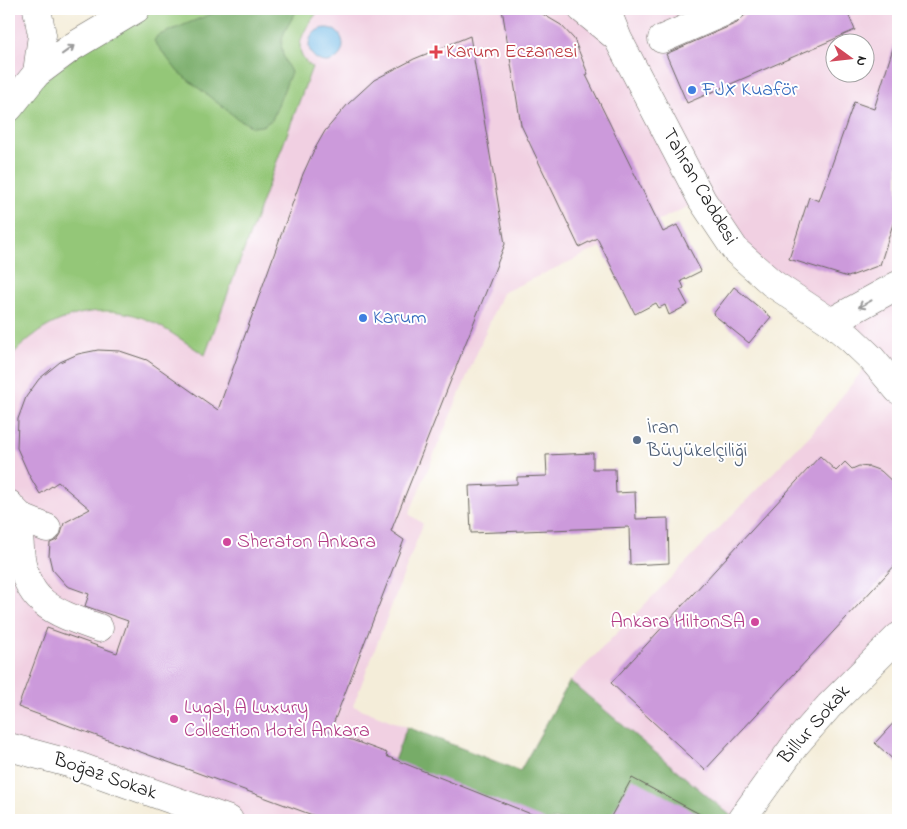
<svg xmlns="http://www.w3.org/2000/svg" width="907" height="829" viewBox="0 0 907 829" font-family="'Indie Flower',sans-serif">
<style>
.built{fill:#f1d0e2;fill-rule:evenodd}
.green{fill:#94c778;stroke:#58724a}
.forest{fill:#77ac68;stroke:#4a6442}
.water{fill:#6eb8e6;stroke:#456a81}
.building{fill:#cc9adb}
.lines{fill:none;stroke-linecap:round;stroke-linejoin:round}
.minor-casing{stroke:#68655e;stroke-width:29}
.minor{stroke:#fff;stroke-width:28}
.oneway{stroke:#999}
.health-dot{fill:#e0444e;stroke:#fff;stroke-width:2}
.shop-dot{fill:#3f7fe0;stroke:#fff;stroke-width:2}
.service-dot{fill:#5c6f8a;stroke:#fff;stroke-width:2}
.hotel-dot{fill:#d1479c;stroke:#fff;stroke-width:2}
.labels{text-anchor:middle;dominant-baseline:central;stroke-width:4;stroke-linejoin:round;paint-order:stroke}
.health-label{font-size:20px;fill:#be3a42;stroke:#fff;text-anchor:start}
.shop-label{font-size:20px;fill:#366cbe;stroke:#fff;text-anchor:start}
.street-label{font-size:20px;fill:#1c1c1c;stroke:#fff}
.service-label{font-size:20px;fill:#4e5e75;stroke:#fff;text-anchor:start}
.hotel-label{font-size:20px;fill:#b23c85;stroke:#fff;text-anchor:start}
</style>
<rect width="100%" height="100%" fill="#fff"/>
<filter id="ink" filterUnits="userSpaceOnUse"><feTurbulence type="fractalNoise" baseFrequency=".02" numOctaves="2"/><feDisplacementMap in="SourceGraphic" scale="10" xChannelSelector="R" yChannelSelector="G"/><feConvolveMatrix kernelMatrix="1 2 1 2 8 2 1 2 1" color-interpolation-filters="sRGB"/></filter>
<filter id="wash" filterUnits="userSpaceOnUse"><feTurbulence type="fractalNoise" baseFrequency=".0096" numOctaves="4" result="noise"/><feDisplacementMap in="SourceGraphic" scale="20" xChannelSelector="R" yChannelSelector="G"/><feGaussianBlur stdDeviation="1.12" result="paint"/><feColorMatrix in="noise" values="0 0 0 0 0 0 0 0 0 0 0 0 0 0 0 0 0 1.4 0 .05"/><feComposite in="paint" operator="in"/></filter>
<g filter="url(#wash)">
<rect width="100%" height="100%" fill="#f4edd9"/>
<!-- built -->
<g class="built">
<path d="M9,9H37L42,35L9,108Z"/>
<path d="M320,9H898V637L736,820L570,681L812,433L872,359L799,302L702,200L502,293L409,514L423,524L353,706L407,727L371,820H229L9,747V359L21,345L44,327L65,317L91,312L124,313L155,323L205,355L311,67L301,55L300,42L305,30ZM834,42H864V72H834Z"/>
</g>
<!-- green -->
<path class="green" d="M136,9H320C307,26 287,50 312,67L205,355C189,345 173,333 156,324C104,296 44,316 9,359V108Z"/>
<!-- forest -->
<g class="forest">
<path d="M223,9H298C282,35 274,43 291,72L272,120L262,126L253,127L238,119L178,72L154,41L157,36Z"/>
<path d="M570,681L736,820H371L407,727L520,771Z"/>
</g>
<!-- water -->
<circle class="water" cx="326" cy="45" r="17"/>
<g id="blocks">
<!-- building -->
<g class="building">
<path d="M502,9H534L561,25L574,39L588,74L586,75L663,232L677,225L701,271L681,281L684,288L680,290L688,305L669,315L665,305L659,308L656,303L635,314L597,238L579,247L521,125Z"/>
<path d="M759,9H846L855,30L687,103L666,54L737,23L745,15Z"/>
<path d="M470,36L505,244L391,531L404,540L330,732L387,753L386,756L546,820H326L18,707L47,628L117,653L128,621L85,606L89,594L67,586L52,569L49,556L50,543L57,540L61,534L64,523L90,509L58,482L40,494L29,475L17,448L18,419L26,397L39,379L60,362L78,354L98,350L120,351L147,360L218,410L303,174L313,152L325,131L348,104L374,80L414,59Z"/>
<path d="M894,45L898,46V208L880,265L848,277L789,259L809,197L819,201L854,102L874,109Z"/>
<path d="M734,287L771,317L749,343L713,314Z"/>
<path d="M593,453V469H615L616,493L635,492L636,519L668,518L669,563L630,565L629,527L471,533L469,486L517,484V477L547,476L546,455Z"/>
<path d="M820,456L836,471L845,462L852,469L859,466L870,467L881,471L895,484L898,491V562L705,770L611,683Z"/>
<path d="M898,718V764L875,743Z"/>
<path d="M632,778L711,820H609Z"/>
</g>
</g>
</g>
<g filter="url(#ink)">
<use href="#blocks" fill-opacity="0" stroke="#68655e" stroke-width="1"/>
<g class="lines">
<defs>
<g id="minor">
<path d="M37,9L42,35L37,73"/>
<path d="M582,9L615,36"/>
<path d="M606,9L618,39L702,200L736,251L772,283L831,322L851,339L872,359L898,390"/>
<path d="M662,39L731,9"/>
<path d="M9,108L37,73L72,47L136,9"/>
<path d="M831,322L898,285"/>
<path d="M9,504C18,517 19,531 20,548C24,603 53,612 99,628"/>
<path d="M13,509L22,518L47,528"/>
<path d="M9,747L72,764L229,820"/>
<path d="M741,820L795,745L829,706L898,637"/>
</g>
</defs>
<!-- minor casing -->
<use href="#minor" class="minor-casing"/>
<!-- minor -->
<use href="#minor" class="minor"/>
</g>
<!-- one-way arrows -->
<defs><path id="oneway-shaft" d="M-6 0H5M1.5-3L5.5 0L1.5 3" fill="none" stroke-width="1.6" stroke-linecap="round" stroke-linejoin="round" transform="scale(1.25)"/></defs>
<g class="oneway">
<use href="#oneway-shaft" transform="translate(68 50) rotate(-36)"/>
<use href="#oneway-shaft" transform="translate(865 304) rotate(151)"/>
</g>
</g>
<!-- markers -->
<path class="health-dot" d="M433.5 44.5h5v5h5v5h-5v5h-5v-5h-5v-5h5z"/>
<g class="shop-dot">
<circle cx="692" cy="90" r="5"/>
<circle cx="363" cy="318" r="5"/>
</g>
<circle class="service-dot" cx="637" cy="440" r="5"/>
<g class="hotel-dot">
<circle cx="227" cy="542" r="5"/>
<circle cx="755" cy="622" r="5"/>
<circle cx="174" cy="719" r="5"/>
</g>
<g class="labels">
<!-- health labels -->
<g class="health-label">
<text x="446" y="52">Karum Eczanesi</text>
</g>
<!-- shop labels -->
<g class="shop-label">
<text x="702" y="90">FJX Kuaför</text>
<text x="373" y="318">Karum</text>
</g>
<!-- street labels -->
<g class="street-label">
<text transform="translate(699 187) rotate(60)">Tahran Caddesi</text>
<text transform="translate(815 725) rotate(-49)">Billur Sokak</text>
<text transform="translate(105 777) rotate(19)">Boğaz Sokak</text>
</g>
<!-- service labels -->
<g class="service-label">
<text x="647" y="428">İran<tspan x="647" dy="23">Büyükelçiliği</tspan></text>
</g>
<!-- hotel labels -->
<g class="hotel-label">
<text x="237" y="542">Sheraton Ankara</text>
<text x="745" y="622" text-anchor="end">Ankara HiltonSA</text>
<text x="184" y="708">Lugal, A Luxury<tspan x="184" dy="23">Collection Hotel Ankara</tspan></text>
</g>
</g>
<!-- margin -->
<rect width="907" height="829" fill="none" stroke="#fff" stroke-width="30"/>
<!-- north arrow -->
<g transform="translate(850 58) rotate(105)"><circle r="24" fill="#ffffff" stroke="#a4a4a4"/>
<path d="M0-4L9 19L0 12L-9 19Z" fill="#d1495b"/>
<text y="-8" font-size="14" font-weight="bold" text-anchor="middle" fill="#1c1c1c">N</text>
</g>
</svg>
